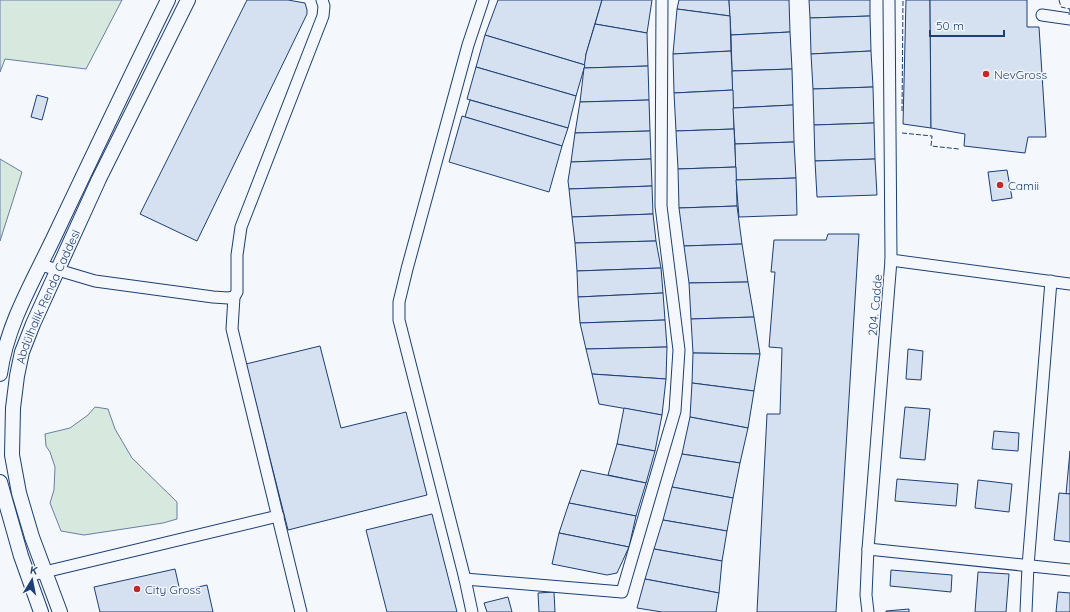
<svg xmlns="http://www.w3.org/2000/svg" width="1070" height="612" viewBox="0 0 1070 612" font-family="Quicksand,sans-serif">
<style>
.green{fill:#d7e8df;stroke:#687fa3}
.building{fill:#d5e0f0;stroke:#1d3f73}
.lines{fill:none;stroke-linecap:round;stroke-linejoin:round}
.minor-casing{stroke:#1d3f73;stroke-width:13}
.major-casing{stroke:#1d3f73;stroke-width:16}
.minor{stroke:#f4f7fb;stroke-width:11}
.major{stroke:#f4f7fb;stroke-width:14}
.fence{stroke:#1d3f73;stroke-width:1;stroke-dasharray:5 2;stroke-linecap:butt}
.poi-dot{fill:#c62828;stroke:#f4f7fb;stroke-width:1.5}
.labels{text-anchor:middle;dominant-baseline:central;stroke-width:3;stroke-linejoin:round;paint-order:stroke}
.poi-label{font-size:12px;fill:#1d3f73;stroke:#f4f7fb;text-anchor:start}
.street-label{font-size:12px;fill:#1d3f73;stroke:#f4f7fb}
</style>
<rect width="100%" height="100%" fill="#f4f7fb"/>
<!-- green -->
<g class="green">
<path d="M0,0H122L86,69L5,59L0,72Z"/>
<path d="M0,159L22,172L0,241Z"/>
<path d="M95,407L108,409L115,429L132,458L177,502V519L163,523L84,535L61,531L50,503L54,490L55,467L50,452L46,446L45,434L70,428L88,415Z"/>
</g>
<!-- building -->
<g class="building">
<path d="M247,0H288L305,3L307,10V14L197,241L140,214Z"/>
<path d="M498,0H602L586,54L585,65L485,35Z"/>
<path d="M602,0H652L647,33L595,24Z"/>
<path d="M679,0H729L730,16L677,9Z"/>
<path d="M729,0H789L790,32L731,35Z"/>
<path d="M809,0H870V16L810,18Z"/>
<path d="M906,0H930L931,128L903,124Z"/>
<path d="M930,0H1027V27H1039L1046,137H1028L1025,153L964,146L965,134L931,128Z"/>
<path d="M677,9L730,16L731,51L673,54Z"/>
<path d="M870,16L871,51L811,54L810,18Z"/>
<path d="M595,24L647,33L648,66L584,68L586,54Z"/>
<path d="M790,32L792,69L732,71L731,35Z"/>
<path d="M485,35L585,65L576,96L476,67Z"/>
<path d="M731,51L733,90L674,93L673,54Z"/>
<path d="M871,51L873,87L813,89L811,54Z"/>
<path d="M648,66L649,100L580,102L584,68Z"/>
<path d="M476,67L576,96L568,128L467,99Z"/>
<path d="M792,69L793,105L733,108L732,71Z"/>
<path d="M873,87L874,123L814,125L813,89Z"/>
<path d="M733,90L734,129L676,131L674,93Z"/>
<path d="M37,95L48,98L42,120L31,117Z"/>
<path d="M470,100L568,128L562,146L465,117Z"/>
<path d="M649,100L650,131L575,133L580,102Z"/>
<path d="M793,105L794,142L735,144L733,108Z"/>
<path d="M462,116L562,146L549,192L449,162Z"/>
<path d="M874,123L875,159L815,161L814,125Z"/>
<path d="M734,129L736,167L678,169L676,131Z"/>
<path d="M650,131L651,159L571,162L575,133Z"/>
<path d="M794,142L796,178L736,180L735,144Z"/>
<path d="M651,159L652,186L569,189L568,181L571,162Z"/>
<path d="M875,159L877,195L817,197L815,161Z"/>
<path d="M736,167L737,206L679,208L678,169Z"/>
<path d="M1007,170L1012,198L992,201L988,172Z"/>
<path d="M796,178L797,215L739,217L736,180Z"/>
<path d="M652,186L653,214L572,217L569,189Z"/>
<path d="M737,206L742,244L684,246L679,208Z"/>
<path d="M653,214L656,241L575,243L572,217Z"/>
<path d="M828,234H859L836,612H757L767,414H780L782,348L769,347L775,272H771L774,240H826Z"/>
<path d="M656,241L661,268L577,271L575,243Z"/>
<path d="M742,244L748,282L689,283L684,246Z"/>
<path d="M661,268L663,293L578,297L577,271Z"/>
<path d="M748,282L754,317L691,319L689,283Z"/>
<path d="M663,293L665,320L580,323L578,297Z"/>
<path d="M754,317L760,354L693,353L691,319Z"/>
<path d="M665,320L667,347L586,349L580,323Z"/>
<path d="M320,346L341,428L406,412L427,495L288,530L246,364Z"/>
<path d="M667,347L666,379L592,374L586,349Z"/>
<path d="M908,349L923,351L921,380L906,379Z"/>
<path d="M693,353L760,354L754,391L692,383Z"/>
<path d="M592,374L666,379L662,415L599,404Z"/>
<path d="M692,383L754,391L748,428L690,417Z"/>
<path d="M905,407L930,409L925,460L900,458Z"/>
<path d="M624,408L662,415L655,451L617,444Z"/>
<path d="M690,417L748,428L740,463L682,454Z"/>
<path d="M994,431L1019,433L1018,451L992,449Z"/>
<path d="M617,444L655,451L646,483L608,475Z"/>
<path d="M1070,451V494H1066Z"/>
<path d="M682,454L740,463L733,498L672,487Z"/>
<path d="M581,470L646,483L636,516L569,503Z"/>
<path d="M897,479L958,484L956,506L895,501Z"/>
<path d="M978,480L1012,484L1009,512L975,508Z"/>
<path d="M672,487L733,498L727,531L663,520Z"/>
<path d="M1059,493L1070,494V542L1054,540Z"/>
<path d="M569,503L636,516L629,547L559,533Z"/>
<path d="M432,514L457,612H387L366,530Z"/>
<path d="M663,520L727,531L722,561L654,549Z"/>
<path d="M559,533L629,547L617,573L607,575L552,564Z"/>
<path d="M654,549L722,561L719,593L645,579Z"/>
<path d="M175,569L180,591L207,585L213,612H100L94,587Z"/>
<path d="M891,570L952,575L951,592L890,586Z"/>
<path d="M978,572L1009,574L1006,612H975Z"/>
<path d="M645,579L719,593L716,612H662L637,608Z"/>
<path d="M554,592L555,612H539L538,593Z"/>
<path d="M1058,592L1070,593V612H1056Z"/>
<path d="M508,597L512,612H487L484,603Z"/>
<path d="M909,609V612H886V611Z"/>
</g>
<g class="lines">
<defs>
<g id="minor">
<path d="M1042,15L1070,19"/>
<path d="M891,260L1070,284"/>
<path d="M41,265L95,281L213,297L228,298L234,297L237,292V255L241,227L323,16L324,6L322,0"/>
<path d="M234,297L232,329L301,612"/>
<path d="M868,549L1070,570"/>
<path d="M28,576L278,516"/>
<path d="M465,579L622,592L675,411L679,350L661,206L662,0"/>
<path d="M472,612L465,579L399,320V302L407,269L468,45L483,0"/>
<path d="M868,612L866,595L868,549L891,260L889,0"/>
<path d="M1026,612L1028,566L1051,281"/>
</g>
<g id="major">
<path d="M0,374C7,323 35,278 56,233C93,155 130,77 168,0"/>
<path d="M0,482L21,556L41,612"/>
<path id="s1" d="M60,612L32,537L19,493L12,455L13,408L17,376L22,352L33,324L99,179L188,0"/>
</g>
</defs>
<!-- minor casing -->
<use href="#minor" class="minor-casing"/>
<!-- major casing -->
<use href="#major" class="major-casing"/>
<!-- minor -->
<use href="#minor" class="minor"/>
<!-- major -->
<use href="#major" class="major"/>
<!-- fence -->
<g class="fence">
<path d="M1059,0L1061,7L1070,9L1069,15"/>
<path d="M902,111L903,0"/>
<path d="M902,133L932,136L931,146L959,149"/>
</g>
</g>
<!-- markers -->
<g class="poi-dot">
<circle cx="986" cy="74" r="4"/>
<circle cx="1000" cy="185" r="4"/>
<circle cx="137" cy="589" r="4"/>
</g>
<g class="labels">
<!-- poi labels -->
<g class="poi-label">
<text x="994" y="74">NevGross</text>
<text x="1008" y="185">Camii</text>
<text x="145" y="589">City Gross</text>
</g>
<!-- street labels -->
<g class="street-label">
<text stroke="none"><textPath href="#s1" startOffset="329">Abdülhalik Renda Caddesi</textPath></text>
<text transform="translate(875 305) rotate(-85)">204. Cadde</text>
</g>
</g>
<!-- north arrow -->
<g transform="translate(32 580) rotate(10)" stroke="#f4f7fb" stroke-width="3" paint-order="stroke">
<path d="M0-3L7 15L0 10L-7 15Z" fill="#1d3f73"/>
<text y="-6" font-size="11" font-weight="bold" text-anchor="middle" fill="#1d3f73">K</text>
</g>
<!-- scale -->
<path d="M930 30v6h74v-6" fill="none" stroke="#1d3f73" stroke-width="2"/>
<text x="936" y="30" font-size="12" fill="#1d3f73" stroke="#f4f7fb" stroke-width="3" paint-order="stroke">50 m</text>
</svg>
